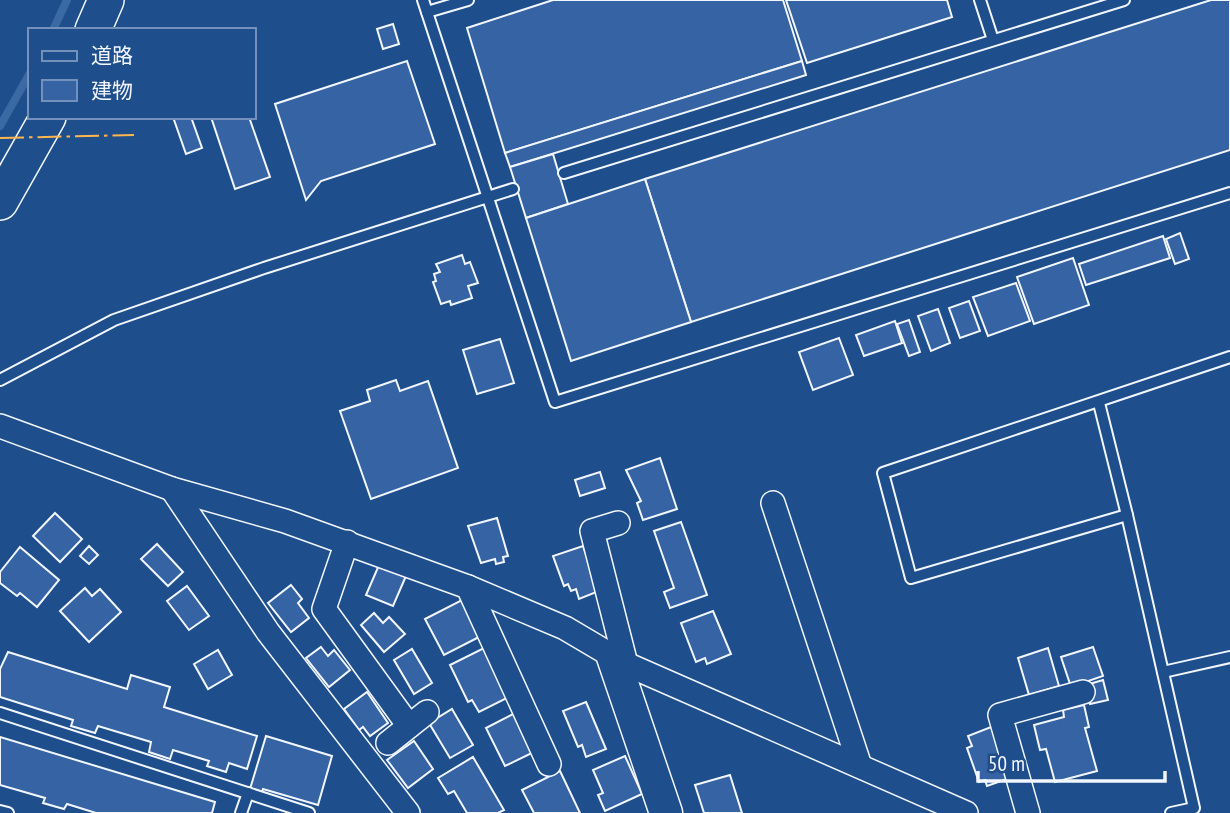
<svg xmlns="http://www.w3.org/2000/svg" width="1230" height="813" viewBox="0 0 1230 813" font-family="'PT Sans Narrow','Noto Sans JP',sans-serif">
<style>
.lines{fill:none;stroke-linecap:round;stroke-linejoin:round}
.stream{stroke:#3b69a3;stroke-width:8}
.building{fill:#3563a3;stroke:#f2f6ff;stroke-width:2}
.lane-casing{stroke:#f2f6ff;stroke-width:14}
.street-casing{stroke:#f2f6ff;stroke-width:26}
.secondary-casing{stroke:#f2f6ff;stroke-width:35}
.primary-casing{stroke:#f2f6ff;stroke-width:38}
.lane{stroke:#1f4e8c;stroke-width:10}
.street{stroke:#1f4e8c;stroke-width:23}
.secondary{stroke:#1f4e8c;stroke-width:32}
.primary{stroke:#1f4e8c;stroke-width:35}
.power{stroke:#ffb74d;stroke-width:2;stroke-dasharray:24 5 3.5 5;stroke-linecap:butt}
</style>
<rect width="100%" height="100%" fill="#1f4e8c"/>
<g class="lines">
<!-- stream -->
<g class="stream">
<path d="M53,30L67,0"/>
<path d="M0,126L30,73"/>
</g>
</g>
<!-- building -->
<g class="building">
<path d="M553,0H783L802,61L505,153L467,28Z"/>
<path d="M786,0H947L952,17L807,63Z"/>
<path d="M1211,0H1230V150L691,322L645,179Z"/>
<path d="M393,24L399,44L383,49L377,29Z"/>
<path d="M407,61L435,144L321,181L306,200L275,104Z"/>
<path d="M802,61L806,75L510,167L505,153Z"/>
<path d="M173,117H191L202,148L186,154Z"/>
<path d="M211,117H249L270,177L235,189Z"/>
<path d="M553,154L568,204L526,218L510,167Z"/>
<path d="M645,179L691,322L571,361L526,218Z"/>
<path d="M1180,233L1189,259L1175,264L1166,239Z"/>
<path d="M1163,236L1170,258L1086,285L1079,264Z"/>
<path d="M462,255L465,264L470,262L478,283L468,286L472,298L451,305L450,301L441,304L433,282L436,281L434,274L440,272L436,264Z"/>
<path d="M1073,258L1089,305L1034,324L1017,277Z"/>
<path d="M1016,283L1030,321L988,336L973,297Z"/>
<path d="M969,301L980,331L960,338L949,308Z"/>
<path d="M938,309L950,343L931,351L918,316Z"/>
<path d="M909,320L920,352L909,356L897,324Z"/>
<path d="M895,321L902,343L864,356L856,335Z"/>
<path d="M839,338L853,375L813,390L799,352Z"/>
<path d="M500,339L514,383L477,394L463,350Z"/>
<path d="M396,380L400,391L428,381L458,468L371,499L340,411L370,401L367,390Z"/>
<path d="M660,458L677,509L643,520L637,503L641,501L626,470Z"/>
<path d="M600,472L605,488L580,496L575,480Z"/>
<path d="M55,513L82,539L60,562L33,536Z"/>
<path d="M497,518L508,556L503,557L504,562L496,564L495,559L481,563L468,526Z"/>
<path d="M681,522L707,595L670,608L664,592L674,588L654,531Z"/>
<path d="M157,544L183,572L168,586L141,559Z"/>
<path d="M89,546L98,555L89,564L80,556Z"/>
<path d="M583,546L599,591L579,599L576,589L571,591L568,584L564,586L553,556Z"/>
<path d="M20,547L59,580L37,607L20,593L17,596L0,583V572Z"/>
<path d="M379,565L406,576L393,606L366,595Z"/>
<path d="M291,585L302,599L298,603L309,618L291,632L268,603Z"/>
<path d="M187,586L209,616L189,630L167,601Z"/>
<path d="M85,588L92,596L100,589L121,612L89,642L60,611Z"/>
<path d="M462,600L481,636L444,655L425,619Z"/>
<path d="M713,611L731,654L707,664L705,658L696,662L681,623Z"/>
<path d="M374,613L383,623L389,617L405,634L384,652L361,625Z"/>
<path d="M321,647L328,656L334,650L350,670L329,687L306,658Z"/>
<path d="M1093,647L1103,676L1071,687L1061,657Z"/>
<path d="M484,648L509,697L479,712L472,700L468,702L450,665Z"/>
<path d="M1048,648L1059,686L1029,695L1018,658Z"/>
<path d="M412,649L432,683L414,694L394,660Z"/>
<path d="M218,650L232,675L208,689L194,664Z"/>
<path d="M8,652L127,689L131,675L170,687L164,707L257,736L247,769L229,763L226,772L207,766L209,761L173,750L170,759L149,752L151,742L98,726L95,733L71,726L73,720L0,697V669Z"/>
<path d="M1103,680L1108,700L1090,704L1086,685Z"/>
<path d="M367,692L388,723L370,736L363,727L359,730L344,709Z"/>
<path d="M586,702L606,749L586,757L582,745L578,747L563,711Z"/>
<path d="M1084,705L1089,727L1085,728L1097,771L1055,782L1046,749L1040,750L1034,725L1064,717L1063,710Z"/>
<path d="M452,709L473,745L450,758L429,723Z"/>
<path d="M517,712L536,751L505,766L486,728Z"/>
<path d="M991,727L1010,778L987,786L985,780L979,782L967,748L972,746L968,736Z"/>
<path d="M266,736L332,756L318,805L263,789L262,792L250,789Z"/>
<path d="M0,737L215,802L212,813H96L67,804L64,809L43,803L45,798L0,785Z"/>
<path d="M414,741L433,769L408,788L387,760Z"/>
<path d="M625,756L642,794L605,811L598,795L603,793L593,770Z"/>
<path d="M473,757L504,810L498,813H467L454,791L448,794L438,778Z"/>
<path d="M560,771L580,813H534L522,790Z"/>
<path d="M730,775L742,813H704L695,785Z"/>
</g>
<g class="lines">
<defs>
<g id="lane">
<path d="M423,0L555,402L1230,193"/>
<path d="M980,0L993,40"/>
<path d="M427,12L468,0"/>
<path d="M564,173L1124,0"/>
<path d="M0,380L114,320L264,268L513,189"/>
<path d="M1099,403L1127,515"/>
<path d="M1163,672L1230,657"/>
<path d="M0,713L309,813"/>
<path d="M0,811L8,813"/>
<path d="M241,813L248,793"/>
<path d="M1171,813L1194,808L1127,515L911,578L883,473L1230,357"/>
</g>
<g id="street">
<path d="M0,426L172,489L285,521L468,587L565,628L626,664L966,813"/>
<path d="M172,489L268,632L408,813"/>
<path d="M773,503L860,766"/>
<path d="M618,523L592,531L626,664"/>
<path d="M347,542L324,609L409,726"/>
<path d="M468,587L549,764"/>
<path d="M388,743L427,712"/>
<path d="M1028,813L1000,715L1083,692"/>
</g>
<path id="secondary" d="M613,657L666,813"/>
<g id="primary">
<path d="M93,30L106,0"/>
<path d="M0,202L48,117"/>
</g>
</defs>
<!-- lane casing -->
<use href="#lane" class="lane-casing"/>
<!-- street casing -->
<use href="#street" class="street-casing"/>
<!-- secondary casing -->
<use href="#secondary" class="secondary-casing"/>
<!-- primary casing -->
<use href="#primary" class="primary-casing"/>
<!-- lane -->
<use href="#lane" class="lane"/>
<!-- street -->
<use href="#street" class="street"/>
<!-- secondary -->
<use href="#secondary" class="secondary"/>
<!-- primary -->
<use href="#primary" class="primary"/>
<!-- power -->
<path class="power" d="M0,138L134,135"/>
</g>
<!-- legend -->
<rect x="28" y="28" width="228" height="91" fill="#1f4e8c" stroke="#7391ba" stroke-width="2"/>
<rect x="42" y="51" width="35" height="10" fill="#1f4e8c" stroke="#7391ba" stroke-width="2"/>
<text x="91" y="63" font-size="21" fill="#f2f6ff">道路</text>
<rect x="42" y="80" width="35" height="21" fill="#3563a3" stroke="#7391ba" stroke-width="2"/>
<text x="91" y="98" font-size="21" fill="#f2f6ff">建物</text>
<!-- scale -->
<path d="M978 771v10h187v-10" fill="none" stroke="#f2f6ff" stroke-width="3.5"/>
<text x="988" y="771" font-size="21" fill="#f2f6ff" stroke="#1f4e8c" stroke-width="5" paint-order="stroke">50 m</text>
</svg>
